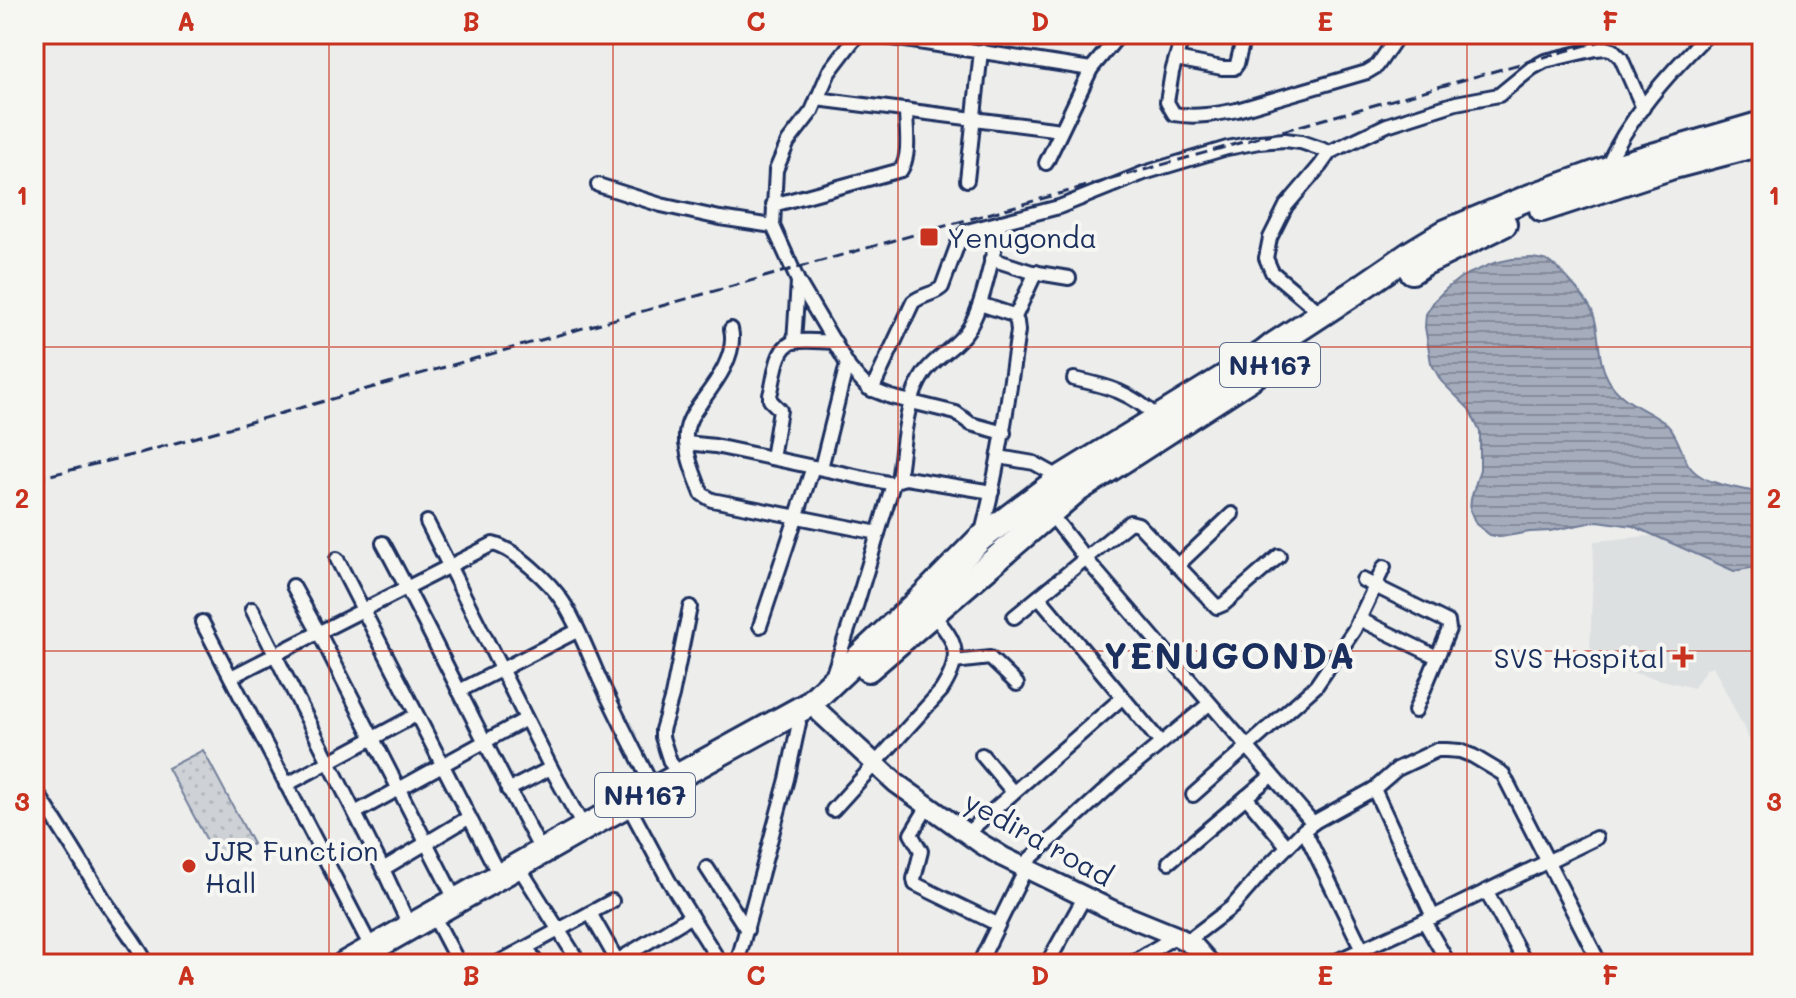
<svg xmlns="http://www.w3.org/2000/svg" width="1796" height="998" viewBox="0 0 1796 998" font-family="Mali,sans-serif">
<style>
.built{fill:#dde0e1}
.grass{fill:url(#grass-dots);stroke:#74809a;stroke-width:2}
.water{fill:url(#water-rules);stroke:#6e7a96;stroke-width:2}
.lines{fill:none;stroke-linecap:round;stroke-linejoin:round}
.street-casing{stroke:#1b2f5e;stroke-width:18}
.secondary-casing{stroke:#1b2f5e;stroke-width:24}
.highway-casing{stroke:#1b2f5e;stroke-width:30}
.street{stroke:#f6f6f2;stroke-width:12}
.secondary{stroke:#f6f6f2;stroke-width:18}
.highway{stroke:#f6f6f2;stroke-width:24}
.rail{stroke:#1b2f5e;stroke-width:3;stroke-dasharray:12 6;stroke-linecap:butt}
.grid{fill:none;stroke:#c8321e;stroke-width:2;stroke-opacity:0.55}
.poi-dot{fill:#c8321e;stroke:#f6f6f2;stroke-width:3}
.labels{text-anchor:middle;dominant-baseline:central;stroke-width:8;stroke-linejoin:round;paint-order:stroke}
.shield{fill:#f6f6f2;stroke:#5d6b8a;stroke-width:2}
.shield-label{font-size:26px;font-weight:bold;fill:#1b2f5e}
.poi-label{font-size:28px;fill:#1b2f5e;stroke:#f6f6f2;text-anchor:start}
.street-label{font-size:28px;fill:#1b2f5e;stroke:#f6f6f2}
.district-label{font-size:36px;font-weight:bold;letter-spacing:2px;fill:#1b2f5e;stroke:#f6f6f2}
.neatline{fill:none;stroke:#c8321e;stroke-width:3}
.grid-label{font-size:26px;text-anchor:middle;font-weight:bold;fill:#c8321e}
</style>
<defs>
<pattern id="grass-dots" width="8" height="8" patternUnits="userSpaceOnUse" patternTransform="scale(2)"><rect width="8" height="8" fill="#ced2d7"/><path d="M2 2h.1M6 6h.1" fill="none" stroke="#b0b5bb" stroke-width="1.8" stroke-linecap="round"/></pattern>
<pattern id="water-rules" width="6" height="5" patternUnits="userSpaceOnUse" patternTransform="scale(2)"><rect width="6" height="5" fill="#a5acbc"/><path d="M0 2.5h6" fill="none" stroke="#868c9c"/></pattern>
</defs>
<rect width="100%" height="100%" fill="#edeeec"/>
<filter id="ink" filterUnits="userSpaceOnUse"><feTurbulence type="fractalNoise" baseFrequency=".0125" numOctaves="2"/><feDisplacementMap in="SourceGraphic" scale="16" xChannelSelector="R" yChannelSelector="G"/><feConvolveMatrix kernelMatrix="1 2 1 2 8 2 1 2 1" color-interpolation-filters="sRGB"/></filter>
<g filter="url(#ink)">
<!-- built -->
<path class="built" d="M1658,535L1734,571L1762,566V765L1713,666L1706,669L1694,688L1625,671L1590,648L1594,541Z"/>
<!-- grass -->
<path class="grass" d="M203,750L253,844L218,861L168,768Z"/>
<!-- water -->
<path class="water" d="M1532,258C1537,259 1545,259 1549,262C1560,268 1589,301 1593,313C1601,334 1596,358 1608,379C1620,402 1645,408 1665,423C1676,432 1680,448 1686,460C1696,485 1739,488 1762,493V566L1734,571L1633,526L1598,521L1550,531L1530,532L1501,537L1490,535L1476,524L1470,510L1471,499L1480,469V432L1469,409L1441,381L1431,363L1425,327L1426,314L1435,300L1446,289L1461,277L1494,263L1512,259Z"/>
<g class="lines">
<defs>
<g id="street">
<path d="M858,34L829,72L812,111L788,142L776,170L773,226L798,281L850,369L868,388L891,397L956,413L971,424L1004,433"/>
<path d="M867,34L1091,69"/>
<path d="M1183,34L1172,72L1167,102L1174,114C1195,118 1217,114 1237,110L1367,72L1377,66L1399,34"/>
<path d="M1176,59L1222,68H1234L1237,64L1244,36"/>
<path d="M817,99L1061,130"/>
<path d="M1046,163L1091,69L1120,34"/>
<path d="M1605,170C1628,118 1668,74 1708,34"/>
<path d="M967,180L981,51"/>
<path d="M598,185L661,205L720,218L773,226"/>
<path d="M773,205L901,170C911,154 906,129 906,110"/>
<path d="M991,259L1032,272L1069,278"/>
<path d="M980,304L1013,315L1017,322L1018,331C1008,400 999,468 981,536"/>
<path d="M1322,314L1272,272L1266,258L1270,238L1286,206L1320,166L1330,152L1387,125L1456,103L1499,95L1532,68L1545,61L1596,49L1606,48L1613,50L1621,58L1643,108"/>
<path d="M1015,317L1036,272"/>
<path d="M731,329C737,354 717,381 702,401C694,412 687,421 686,434C685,454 695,476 702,494L712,500L878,533"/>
<path d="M794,342L798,282"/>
<path d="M1074,379C1108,386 1132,393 1158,418"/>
<path d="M872,390L913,302C923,294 936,294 942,287L960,238L967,231L1059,207L1144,173L1227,148L1259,142L1285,140L1301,142L1330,152"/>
<path d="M686,443L715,446L893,484"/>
<path d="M999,457L1034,463L1061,478"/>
<path d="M772,458L780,410L770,400V395C775,380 775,346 794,342C806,339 822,342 835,342"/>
<path d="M821,468L847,364"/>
<path d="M898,480C904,445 904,402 925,372C937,356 958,346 969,328C984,304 993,251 1001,222"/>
<path d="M1049,512L1085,558L1313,823"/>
<path d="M427,522L551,768L584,828"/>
<path d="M383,543C438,645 487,750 542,852"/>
<path d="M337,559L500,877"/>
<path d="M1177,566L1232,514"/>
<path d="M1363,580L1448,622L1449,629L1415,711"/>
<path d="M293,586L319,633L456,901"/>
<path d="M1039,597L1161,743"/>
<path d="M252,609L383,869L410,927"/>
<path d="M1014,617L1130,522L1138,524L1217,607L1224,604L1279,556"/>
<path d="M1359,619L1437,657"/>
<path d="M202,622L372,949"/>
<path d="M760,626L813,467"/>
<path d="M954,662L990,658L1017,684"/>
<path d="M833,674L857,603L893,484L898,480L906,478L992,492"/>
<path d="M231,677L493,544C515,549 551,583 563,602C577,623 589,655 600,680C617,717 636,753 654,790"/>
<path d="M459,691L577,631"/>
<path d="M982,755L1012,791"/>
<path d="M680,775L670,762L662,737V730L672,696L690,607"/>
<path d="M286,785L416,715"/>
<path d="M34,788C59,825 82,863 105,901C119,922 136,941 147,964"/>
<path d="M1374,789L1433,917"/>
<path d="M508,790L551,768"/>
<path d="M1193,795L1316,686L1354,630L1384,567"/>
<path d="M1246,797L1287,846"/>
<path d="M928,806L911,834L921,851L914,879L915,884L997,924"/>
<path d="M833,810L941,691C963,657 958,642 932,614"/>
<path d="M355,813L526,719"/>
<path d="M633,814L669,881L721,964"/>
<path d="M1304,830L1362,949"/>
<path d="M967,833L1123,697"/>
<path d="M1169,862L1271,776"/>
<path d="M1022,866L1120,777L1209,704"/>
<path d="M707,868L747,930"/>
<path d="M383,869L468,818"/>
<path d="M524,875L580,964"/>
<path d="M1486,891L1526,964"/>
<path d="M590,913L619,964"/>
<path d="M1424,921L1449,964"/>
<path d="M439,926L459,964"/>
<path d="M1186,942L1232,907L1265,869L1304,830L1316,821L1374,789L1397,769L1437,750H1446L1460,751L1473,756L1503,774L1600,964"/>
<path d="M527,948L537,964"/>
<path d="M496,964L612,901"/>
<path d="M612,964L691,916"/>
<path d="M737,964L787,779L799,723"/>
<path d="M979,964L1026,868"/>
<path d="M1047,964L1085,896"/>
<path d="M1130,964L1176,936"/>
<path d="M1330,964L1433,917L1596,838"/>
</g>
<path id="secondary" d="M817,710L896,783L980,843L1003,857L1112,910L1176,936L1194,946L1210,964"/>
<g id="highway">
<path d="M1542,209L1670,167L1762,143"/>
<path d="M1412,271L1424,263L1504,224"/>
<path d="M868,669L1074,492L1255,375"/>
<path d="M345,964L584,828L808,705L924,596L980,539L1061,478L1264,353L1274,345L1352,294L1413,252L1446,232L1530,197L1605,170L1762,124"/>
</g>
</defs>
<!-- street casing -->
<use href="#street" class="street-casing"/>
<!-- secondary casing -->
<use href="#secondary" class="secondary-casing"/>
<!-- highway casing -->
<use href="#highway" class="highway-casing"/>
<!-- street -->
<use href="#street" class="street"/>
<!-- secondary -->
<use href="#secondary" class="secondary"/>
<!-- highway -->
<use href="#highway" class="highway"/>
<!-- rail -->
<path class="rail" d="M34,479L140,453L1626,34"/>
</g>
</g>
<!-- grid -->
<path class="grid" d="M329,34V964M613,34V964M898,34V964M1183,34V964M1467,34V964M34,347H1762M34,651H1762"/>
<!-- markers -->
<g class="poi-dot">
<rect x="919" y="227" width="20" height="20" rx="4"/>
<path d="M1679 645h8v8h8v8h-8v8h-8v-8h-8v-8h8z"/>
<circle cx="189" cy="866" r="8"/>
</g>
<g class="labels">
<!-- shield labels -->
<g class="shield">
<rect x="1220" y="343" width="100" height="44" rx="6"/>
<rect x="595" y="773" width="100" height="44" rx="6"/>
</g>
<g class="shield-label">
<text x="1270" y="365">NH167</text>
<text x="645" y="795">NH167</text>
</g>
<!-- poi labels -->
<g class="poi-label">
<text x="947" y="237">Yenugonda</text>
<text x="1665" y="657" text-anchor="end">SVS Hospital</text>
<text x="205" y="850">JJR Function<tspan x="205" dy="32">Hall</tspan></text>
</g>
<!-- street labels -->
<g class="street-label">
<text transform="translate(1039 838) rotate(29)">yedira road</text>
</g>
<!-- district labels -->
<g class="district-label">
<text x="1230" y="654">YENUGONDA</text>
</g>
</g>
<!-- margin -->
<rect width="1796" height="998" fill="none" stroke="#f6f6f2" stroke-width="88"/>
<rect x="44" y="44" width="1708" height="910" class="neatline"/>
<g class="grid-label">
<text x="186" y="31">A</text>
<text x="471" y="31">B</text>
<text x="756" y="31">C</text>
<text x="1040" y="31">D</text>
<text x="1325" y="31">E</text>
<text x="1610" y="31">F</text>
<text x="22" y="205">1</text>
<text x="1774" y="205">1</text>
<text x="22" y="508">2</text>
<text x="1774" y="508">2</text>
<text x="22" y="811">3</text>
<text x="1774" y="811">3</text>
<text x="186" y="985">A</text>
<text x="471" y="985">B</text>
<text x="756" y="985">C</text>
<text x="1040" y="985">D</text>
<text x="1325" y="985">E</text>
<text x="1610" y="985">F</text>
</g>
</svg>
